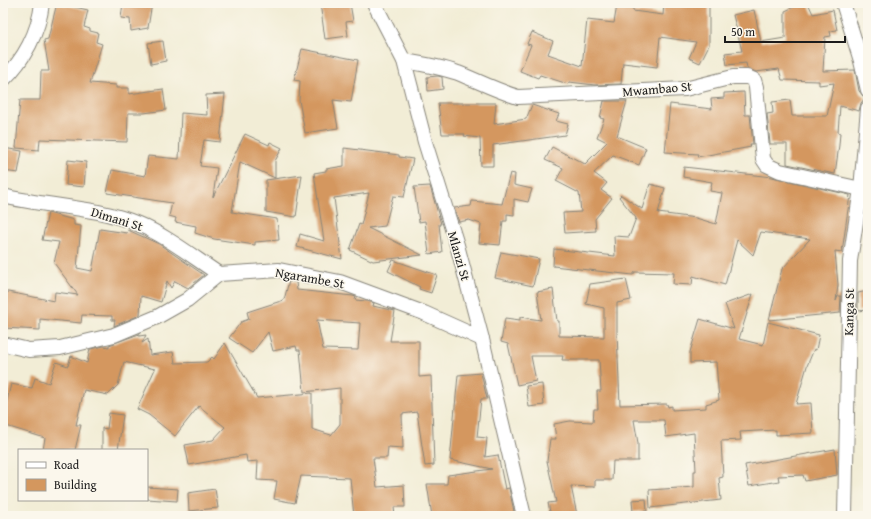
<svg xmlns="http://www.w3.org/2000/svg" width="871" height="519" viewBox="0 0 871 519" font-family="'Gentium Book Plus',serif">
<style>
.building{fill:#d4975e;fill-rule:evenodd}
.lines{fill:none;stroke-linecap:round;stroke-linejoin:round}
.street-casing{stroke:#878479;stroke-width:16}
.street{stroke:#fff;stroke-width:14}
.labels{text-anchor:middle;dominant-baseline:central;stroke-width:3;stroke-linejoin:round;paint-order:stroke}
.street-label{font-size:13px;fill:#1c1c1c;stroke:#fbf7ec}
</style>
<rect width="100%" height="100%" fill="#fbf7ec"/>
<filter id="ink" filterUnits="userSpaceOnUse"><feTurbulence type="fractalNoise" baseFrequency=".025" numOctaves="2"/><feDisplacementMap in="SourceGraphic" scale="8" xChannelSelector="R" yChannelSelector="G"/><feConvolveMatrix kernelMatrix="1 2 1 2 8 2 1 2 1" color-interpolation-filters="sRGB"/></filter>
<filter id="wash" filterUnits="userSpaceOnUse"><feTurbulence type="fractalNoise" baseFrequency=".012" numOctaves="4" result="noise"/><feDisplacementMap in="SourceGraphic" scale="16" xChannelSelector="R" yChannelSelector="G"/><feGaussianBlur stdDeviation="0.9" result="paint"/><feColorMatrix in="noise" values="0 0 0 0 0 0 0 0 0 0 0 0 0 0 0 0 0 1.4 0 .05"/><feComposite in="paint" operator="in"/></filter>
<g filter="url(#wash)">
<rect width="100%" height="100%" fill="#f2edd6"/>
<g id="blocks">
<!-- building -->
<g class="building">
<path d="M57,3L88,10L84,27L90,29V31L98,33L96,42L102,44L90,83L116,85V88H129V94L163,89L166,110L144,113H128L127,142L40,139L39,150L16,148L20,100H40L41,71H49L44,40L48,39Z"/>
<path d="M123,3H152L148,28L131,31L130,19L121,18Z"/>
<path d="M320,3H350L353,21L346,22L348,36L325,39Z"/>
<path d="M664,3L709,5V45L700,63L689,58L696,42L660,37L657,67L623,63L621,84L595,85L569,82L568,84L540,75L538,78L520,71L531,45L527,44L532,32L553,41L548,54L582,66L587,20L614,23L617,5L633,8V11L663,15Z"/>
<path d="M803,3H808L813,14L833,10L837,30L830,31L831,36L825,37L823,71L855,70L859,91L865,98L861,103L859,111L840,106L838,132L840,133L839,145L835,174L787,164V144H770L767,114L773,113L772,102L790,100L792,116H827L834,83L819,85V81L782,80L779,69L756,72L747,68L746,63L727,65L725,53L742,51L733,15L754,10L761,42L785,38V11Z"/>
<path d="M163,41L166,61L151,64L148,43Z"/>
<path d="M302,49L358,60L351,102L333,100L338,128L305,133L299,100L300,81L294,80Z"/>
<path d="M438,76L442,77L443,89L428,91L427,77Z"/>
<path d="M744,92L745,115H750L753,144H750L751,147L697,157L698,154L665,152L670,104L712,109L711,99L724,98V93Z"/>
<path d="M225,94L220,142L204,140L200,166L217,168L213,197L245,134L269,145L270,142L282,148L275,161V178L240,162L232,212L277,219L279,240L255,242V245L214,239L195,233L196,226L175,222L176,218L169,216L172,203L107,193L112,170L145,176L148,156L179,159L181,113L207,115L206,95Z"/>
<path d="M604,101H627L617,136L646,148L639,165L613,155L594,173L607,183L601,190L612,198L595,219L596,231L565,233L563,213L581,212L579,193L556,181L563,168L545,160L552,147L585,164L607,142L597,137L604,119L600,118Z"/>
<path d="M438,103H496L494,124L526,119L532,105L559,114L556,121L568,124L565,135L493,145V166H481L480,138L464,136L465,134H442Z"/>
<path d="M3,148L22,151L18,173L3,171Z"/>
<path d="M344,148L399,155V157L413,159L404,197L393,196L385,226L368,228L422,255L373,261L350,250L359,224L361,225L369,193L334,198L342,259L297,247L300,234L324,241L314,173L326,171V169L344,166Z"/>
<path d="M68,160L86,162L84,187L66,185Z"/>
<path d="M684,167L772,177L850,195L842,252L835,251L838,285L836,301L838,296H841L840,313L769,320L782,269L810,239L761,232L753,255L737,240L725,285L693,276L692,285L673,284L674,273L635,272L633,275L553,266L554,249L615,256L614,236L629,237L636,218L619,197L621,195L642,209L650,184L665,188L658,213L696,218L716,224L722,193L710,191L712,182L683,177Z"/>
<path d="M510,173L515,174L514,185L532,189L528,202L514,199V215L507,214V221H503L500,245L479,243L481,224L469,220L459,222L454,208L471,206L472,201L502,204Z"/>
<path d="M302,175L296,217L266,212V180Z"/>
<path d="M430,186L441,224H439L442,252L429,254L425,221L419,222L414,187Z"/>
<path d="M48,213L74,220V225L81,226L77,268L92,271L100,229L127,233L128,230L159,244L204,275L188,288L175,281L171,288L167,281L161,302L141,296L140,315L114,326L115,320H112V316L82,315L81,323L40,319V330L3,328V291L54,301L55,292L78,295L54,263L59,242L42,240Z"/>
<path d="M501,252L539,259L533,286L495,278Z"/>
<path d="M393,260L437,275L431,293L419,289L420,287L388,271Z"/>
<path d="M626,279L631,300L617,303V333L620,405L667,404L668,407L672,406V410L706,408V404L719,400L716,362L690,363V352L700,319L734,329L725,304L753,294L739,339L763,345L768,322L819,335L816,350L814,349L807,366L796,404L811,403L813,433L776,435V430L740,432L741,440L721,441L723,477L719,478L721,500L650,508L649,490L694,487V471H696L694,433L666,437L664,420H634L638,443V461H613L612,480H595V487L571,486L577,515L551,516L548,503L556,502L547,461L550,439H556L554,424L570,421L593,422L594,409H598L597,391H601L599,360H562L563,356H531L536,381L517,385L508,344L501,342L505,318L520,320V317L541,320L537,292L553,289L557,321H559V336L604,337V308L586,304L590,284Z"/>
<path d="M289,281L296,282L297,290L353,296L356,297L355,300L367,301L374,303L373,306L395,311L390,341H419V377L431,376L434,465L425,466L417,412L402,414L403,448L388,447L387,458H373L377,487L404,485L405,507H394L395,516H354L350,478L301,476L295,503L274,499L277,481L257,480L258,461L247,462L246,455L189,465L185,445L213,440L225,427L199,406L175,436L149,415L137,409L155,369L124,362L118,385L108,395L84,390L76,425H81L75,450H43L45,438L3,425V405H6L11,384L32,388L35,378L49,383L56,362L68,366L71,356L87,363L90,349L104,346L109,347V345L139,334V336L146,335L142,343L148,339L150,355L173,352L175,363L207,362L212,357L214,359L225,343L257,398L312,393V429L331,435L340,424V388L304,392L300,350H297L296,346L273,351L268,332L252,353L229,338L241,322L249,319L247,312L284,300ZM317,320L360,323L358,350L323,349Z"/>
<path d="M868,291V310L858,311V293Z"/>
<path d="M481,373L487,399H481L477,437L487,438L485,457L498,455L505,489L509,488L515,516H432L427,484H447L448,475L492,469L450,460L458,375Z"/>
<path d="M542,384L544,405L529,407L526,386Z"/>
<path d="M109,413L123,415L118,450H102V428L107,429Z"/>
<path d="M835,449L837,475L805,481L803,475L778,476L779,481L749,486L745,465Z"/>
<path d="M147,487L178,489L177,501L147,499Z"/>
<path d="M215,489L218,508L189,511L188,493Z"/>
<path d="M646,499L647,511L633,512L632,500Z"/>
</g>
</g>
</g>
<g filter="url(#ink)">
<use href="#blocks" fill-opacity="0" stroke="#878479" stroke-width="1"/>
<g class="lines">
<defs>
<g id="street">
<path d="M374,3L404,61L425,142L457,245L482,339L524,516"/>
<path d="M843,3L861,61L868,90"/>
<path d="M404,61C423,64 441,67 458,73C478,81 497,91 518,97L685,89L733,77H747L754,80L756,87L763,159L767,165L780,171L861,189"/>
<path d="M3,80C24,60 39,32 42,3"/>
<path d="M3,196C47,207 95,206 138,224C167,236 193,257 219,274"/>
<path d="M3,344L29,350L60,348L114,335L157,317L187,300L219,274L279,270L340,282L424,313L482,339"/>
<path d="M845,516L850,261L861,189L868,108"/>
</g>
</defs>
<!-- street casing -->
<use href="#street" class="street-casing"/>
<!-- street -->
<use href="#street" class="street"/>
</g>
</g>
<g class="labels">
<!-- street labels -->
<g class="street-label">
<text transform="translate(657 89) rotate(-5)">Mwambao St</text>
<text transform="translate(117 219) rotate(17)">Dimani St</text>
<text transform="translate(459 256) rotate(74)">Mlanzi St</text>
<text transform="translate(310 278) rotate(10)">Ngarambe St</text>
<text transform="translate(849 312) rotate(-89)">Kanga St</text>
</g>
</g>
<!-- margin -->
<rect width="871" height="519" fill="none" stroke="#fbf7ec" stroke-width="16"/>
<!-- legend -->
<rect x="18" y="449" width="130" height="52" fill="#fbf7ec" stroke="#a29f99"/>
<rect x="26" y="462" width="20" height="6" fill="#ffffff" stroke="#a29f99"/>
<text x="54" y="469" font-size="12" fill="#1c1c1c">Road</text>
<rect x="26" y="479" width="20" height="12" fill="#d4975e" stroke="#a29f99"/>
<text x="54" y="489" font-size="12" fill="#1c1c1c">Building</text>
<!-- scale -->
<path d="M725 36v6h120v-6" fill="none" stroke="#1c1c1c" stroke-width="2"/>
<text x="731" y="36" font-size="12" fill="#1c1c1c" stroke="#fbf7ec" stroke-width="3" paint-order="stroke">50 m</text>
</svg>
